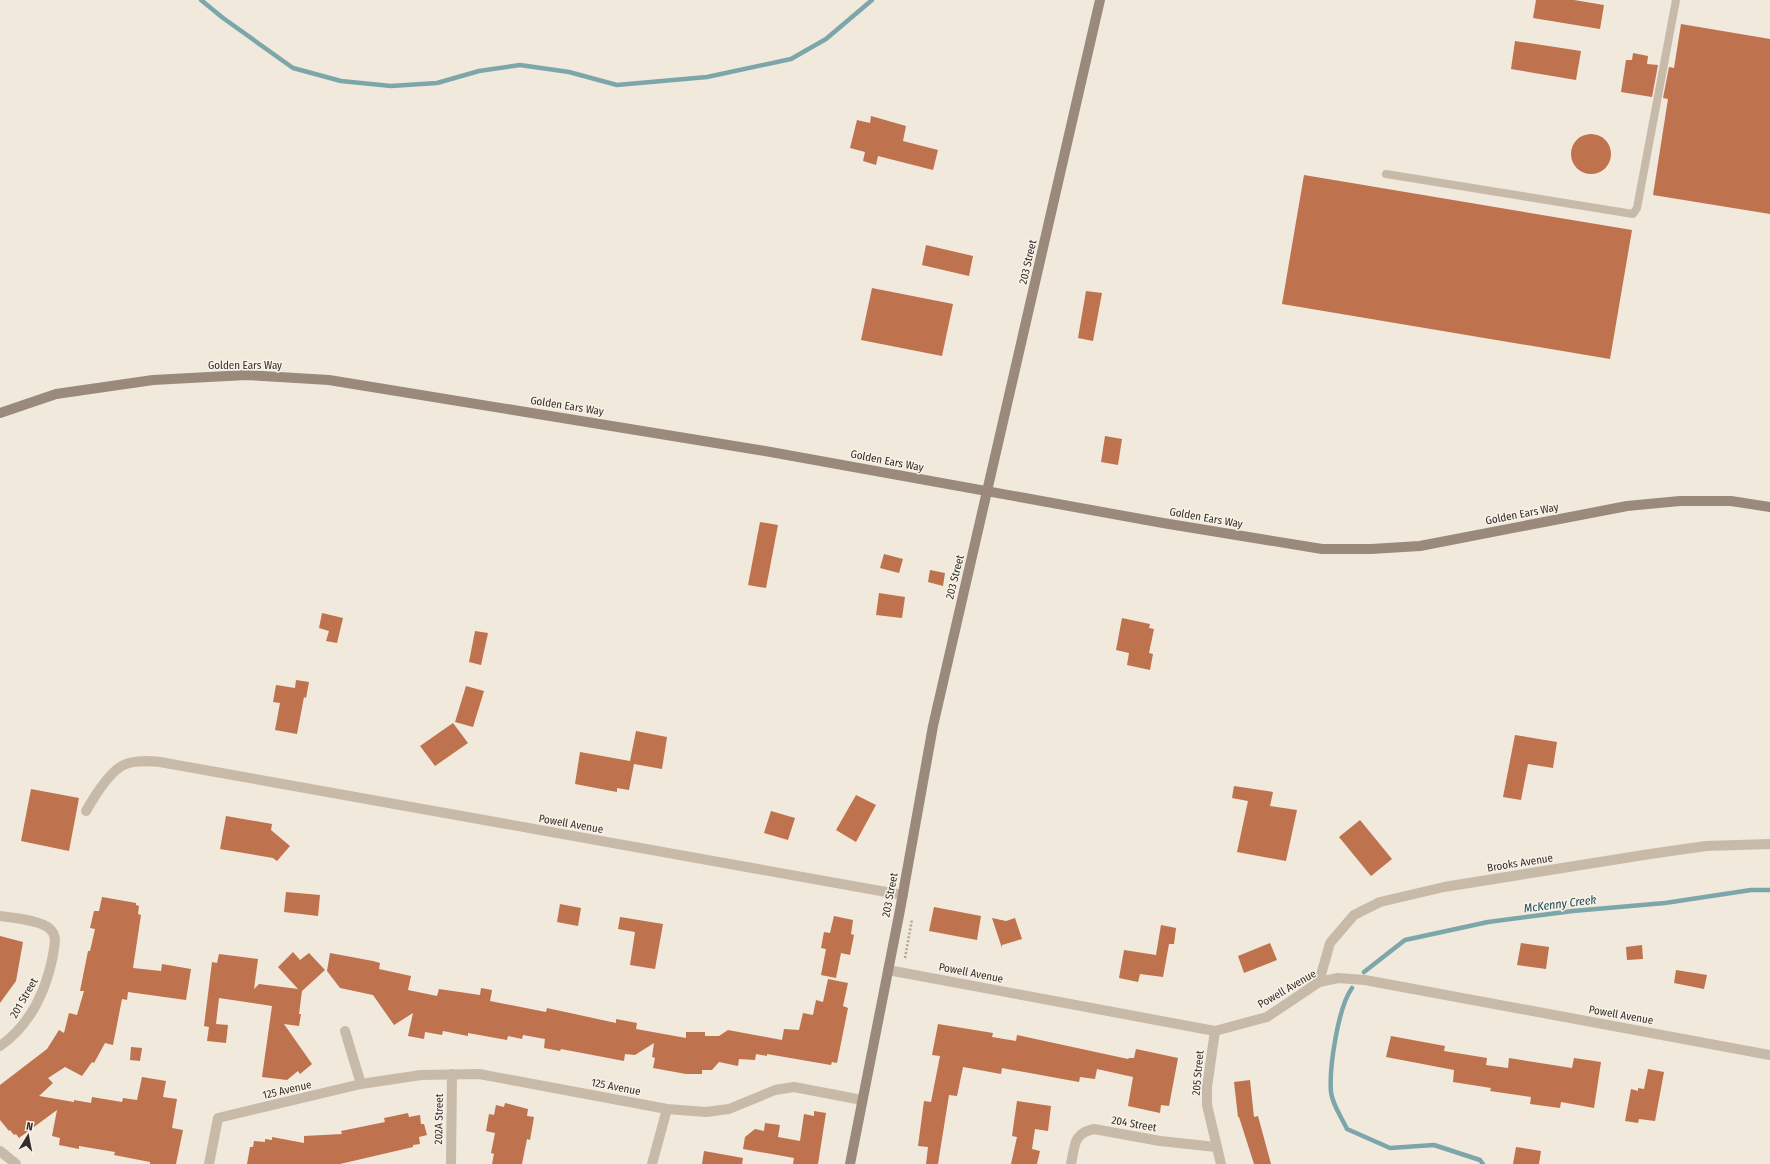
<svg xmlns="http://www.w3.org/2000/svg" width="1770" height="1164" viewBox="0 0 1770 1164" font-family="'Fira Sans Condensed',sans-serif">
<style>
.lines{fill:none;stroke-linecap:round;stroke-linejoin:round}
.stream{stroke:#7da6ab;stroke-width:4.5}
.building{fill:#be724d}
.path{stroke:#b3a493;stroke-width:2.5;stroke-dasharray:2 2;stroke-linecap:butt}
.lane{stroke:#c8baa9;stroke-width:8}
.street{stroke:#c8baa9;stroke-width:10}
.secondary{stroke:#9b897b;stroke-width:10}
.labels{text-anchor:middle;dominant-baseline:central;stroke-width:3;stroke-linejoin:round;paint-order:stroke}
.street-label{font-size:11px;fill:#352e28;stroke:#f8f2e9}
.water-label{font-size:12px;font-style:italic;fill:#214c54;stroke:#f8f2e9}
</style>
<rect width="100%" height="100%" fill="#f0e9dc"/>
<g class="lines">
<!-- stream -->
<g class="stream">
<path d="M201,0L223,18L293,68L341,81L391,86L437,83L479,71L520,65L569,72L617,85L707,77L791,59L826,39L872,0"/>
<path d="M1364,972L1405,940L1488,922L1573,911L1665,903L1751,890H1770"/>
<path d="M1352,988C1338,1007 1329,1068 1331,1092C1332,1104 1342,1118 1347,1129L1390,1148L1434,1145L1480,1160L1483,1164"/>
</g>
</g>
<!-- building -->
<g class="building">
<path d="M1536,0H1574L1604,5L1600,29L1533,18Z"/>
<path d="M1681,24L1770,39V214L1653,195L1668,99L1663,98L1669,67L1674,68Z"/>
<path d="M1515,41L1581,51L1576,80L1511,69Z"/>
<path d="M1633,53L1648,56L1647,64L1658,65L1652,97L1621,92L1626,60H1632Z"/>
<path d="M871,116L906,126L903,141L938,150L933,170L878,156L876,165L863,161L865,152L850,148L857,120L870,123Z"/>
<circle cx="1591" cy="154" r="20"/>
<path d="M1304,175L1632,230L1610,359L1282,304Z"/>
<path d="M926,245L973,256L969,276L922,265Z"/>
<path d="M872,288L953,304L942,356L861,340Z"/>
<path d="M1086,291L1102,293L1093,341L1078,338Z"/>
<path d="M1105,436L1122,439L1118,465L1101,462Z"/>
<path d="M760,522L778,525L766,588L748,585Z"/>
<path d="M884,554L903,559L899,573L880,568Z"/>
<path d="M930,570L945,573L943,586L928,582Z"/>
<path d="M879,593L905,597L902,618L876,615Z"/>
<path d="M322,613L343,618L337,643L326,641L329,631L319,628Z"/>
<path d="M1122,618L1150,624L1149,628L1154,629L1149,653L1153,654L1150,670L1127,665L1129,653L1116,650Z"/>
<path d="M475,631L488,633L481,665L469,662Z"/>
<path d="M296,680L309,682L306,698L304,697L297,734L275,730L280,703L273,702L276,685L295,688Z"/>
<path d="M466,686L484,691L473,727L455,722Z"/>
<path d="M453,723L468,743L435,766L420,746Z"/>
<path d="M636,731L667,737L662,769L634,764L629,790L617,788V792L575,784L580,752L630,761Z"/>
<path d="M1515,735L1557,742L1553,768L1528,764L1521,800L1503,797Z"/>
<path d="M1234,786L1273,792L1270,806L1297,810L1286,861L1237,852L1248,801L1232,798Z"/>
<path d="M31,789L79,798L69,851L21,841Z"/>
<path d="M856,795L876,805L856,842L836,830Z"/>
<path d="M771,811L795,818L788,840L764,833Z"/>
<path d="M226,816L272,824L271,830L290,846L277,861L273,858L220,849Z"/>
<path d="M1360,820L1392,859L1371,876L1339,837Z"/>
<path d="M286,892L320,895L318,916L284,912Z"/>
<path d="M102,897L136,903V905L139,906L138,914L141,915L133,968L161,971L162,964L191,969L186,1000L128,992L127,1000L122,999L113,1045L105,1043L94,1063L92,1062L82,1076L65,1067L48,1078L53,1083L39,1096L74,1102V1100L91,1103L92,1097L122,1102L123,1098L137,1100L142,1077L166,1081L163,1097L177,1099L172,1128L183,1130L176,1164H150V1162L114,1155L115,1152L79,1146V1149L59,1145L60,1138L52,1136L57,1110L19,1138L16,1134L14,1135L10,1130L9,1131L0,1120V1085L47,1049L59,1030L64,1033L69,1013L77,1015L84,991H80L88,951H90L95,929L90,928L94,911H99Z"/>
<path d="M560,904L581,908L578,926L557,922Z"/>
<path d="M934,907L981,916L977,940L929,931Z"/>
<path d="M834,916L853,920L851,934L854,935L850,955L841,953L836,978L821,975L826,949L821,948L824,932L830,933Z"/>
<path d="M620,917L663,924L655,969L630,965L635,932L618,929Z"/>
<path d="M992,918L1006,921L1015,918L1022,939L1002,945V948Z"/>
<path d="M1161,925L1176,928L1174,944H1169L1163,977L1140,974L1138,982L1119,978L1124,950L1156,955Z"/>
<path d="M0,936L23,942L16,981L0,1003Z"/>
<path d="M1270,943L1277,960L1244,973L1238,956Z"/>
<path d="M1521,943L1549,947L1546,969L1517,965Z"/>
<path d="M1642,945L1643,959L1627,960L1626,947Z"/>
<path d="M293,952L300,960L309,953L325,970L302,991L299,1014H301L299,1026L284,1024L312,1064L300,1074L298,1071L287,1080L262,1077L272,1006L219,998L216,1024L228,1025L226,1043L207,1041L209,1027L204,1026L212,962L217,963L219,954L258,959L254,989L259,984L298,989L278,967Z"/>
<path d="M330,953L373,961L380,963L379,969L411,976L408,990L437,996L439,989L480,995L481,988L492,990L490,1001L546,1012L547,1008L616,1023V1019L637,1023L636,1029L686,1038V1032H705V1036H719L728,1030L782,1040L784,1029L799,1030L803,1013L813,1015L816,1000L823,1002L828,979L848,983L843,1006L848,1008L837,1063L832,1062L831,1065L767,1054V1056L756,1054L755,1060L739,1059L738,1066L719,1062L712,1070H702V1074H686L653,1068L655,1058L652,1057L654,1043L635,1055L625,1054L624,1061L561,1049L560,1051L544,1048L545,1039L523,1035L522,1039L508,1036L507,1040L468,1033V1036L443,1031L442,1035L425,1032L424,1039L408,1036L413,1013L394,1025L373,995L340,988L327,971Z"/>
<path d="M1676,970L1707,975L1704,989L1674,983Z"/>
<path d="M938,1024L993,1033L992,1037L1016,1041L1017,1035L1128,1059L1129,1058H1134L1136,1049L1178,1058L1169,1106L1161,1105L1160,1113L1128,1106L1133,1077L1097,1069L1095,1079L1080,1077L1079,1082L1002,1068L1001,1074L963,1067L957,1096L949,1095L938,1164H926L928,1147L918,1146L924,1101L931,1102L940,1056L932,1055Z"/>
<path d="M1391,1036L1445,1046L1444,1051L1487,1058L1486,1065L1508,1068L1509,1058L1572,1068L1574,1058L1601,1062L1594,1108L1561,1102L1560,1108L1530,1104L1531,1097L1490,1091L1491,1088L1453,1082L1454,1070L1386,1057Z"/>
<path d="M131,1047L142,1048L140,1061L130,1060Z"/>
<path d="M1648,1069L1664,1072L1655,1121L1639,1119L1638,1123L1625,1121L1631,1089L1638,1091V1088L1644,1089Z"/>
<path d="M1250,1080L1254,1117L1258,1116L1271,1164H1254L1239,1117H1238L1234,1082Z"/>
<path d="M1017,1101L1051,1106L1048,1131L1035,1129L1032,1149L1040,1151L1037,1164H1011L1017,1137L1012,1136Z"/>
<path d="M505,1103L528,1109L527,1116L534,1117L530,1140L527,1139L522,1164H492L494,1154L491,1153L495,1133L486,1131L489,1114L494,1115L496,1105L504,1107Z"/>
<path d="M814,1111L826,1113L818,1164H793L794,1158L743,1149L745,1137L755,1129L764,1131L765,1123L780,1125L778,1137L800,1141L804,1114L814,1116Z"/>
<path d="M408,1113L409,1117L420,1115L421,1124H424L427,1135L419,1137L420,1144L413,1145V1147L340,1164H247L250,1147H253L254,1141L265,1142V1139L272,1140V1137L304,1143V1136L342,1134L341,1131L385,1122L384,1118Z"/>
<path d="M1516,1147L1541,1151L1539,1164H1513Z"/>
<path d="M704,1151L743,1158L742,1164H702Z"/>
</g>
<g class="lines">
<!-- path -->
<path class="path" d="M905,958L912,919"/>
<!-- lane -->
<path class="lane" d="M1386,174L1633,214L1637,208L1676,0"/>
<!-- street -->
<g class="street">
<path d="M86,811C94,797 111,769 126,764C137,760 149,761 160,762L903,895"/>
<path d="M0,916C13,918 41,920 50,929C58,936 54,947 53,955C46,991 30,1025 0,1046"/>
<path d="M888,970L1215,1031L1267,1017L1319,982L1338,978L1365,980L1770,1055"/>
<path d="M1319,982L1330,943L1354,915L1380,902L1444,887L1650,854L1706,846L1770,844"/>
<path d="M345,1031L361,1084"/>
<path d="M1215,1031L1207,1087V1105L1221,1164"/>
<path d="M0,1151L16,1164"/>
<path d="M209,1164L218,1118L361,1084L421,1075L479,1074L667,1109L706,1112L729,1109L775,1090L794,1087L862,1100"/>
<path d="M451,1164L452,1074"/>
<path d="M652,1164L667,1109"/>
<path d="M1071,1164C1075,1146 1073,1133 1094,1129L1160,1141L1216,1147"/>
</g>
<!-- secondary -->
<g class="secondary">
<path d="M0,413L56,394L153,380L246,375L329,380L765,451L1163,523L1322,549H1371L1420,546L1627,506L1680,501H1731L1770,507"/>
<path d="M850,1164L900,910L933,726L1100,0"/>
</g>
</g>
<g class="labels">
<!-- street labels -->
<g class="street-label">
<text transform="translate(1028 262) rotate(-77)">203 Street</text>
<text x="245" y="365">Golden Ears Way</text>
<text transform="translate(567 406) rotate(9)">Golden Ears Way</text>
<text transform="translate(887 461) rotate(11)">Golden Ears Way</text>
<text transform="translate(1522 514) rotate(-11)">Golden Ears Way</text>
<text transform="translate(1206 518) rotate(10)">Golden Ears Way</text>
<text transform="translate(955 577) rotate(-76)">203 Street</text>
<text transform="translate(571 824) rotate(10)">Powell Avenue</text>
<text transform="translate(1520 863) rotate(-9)">Brooks Avenue</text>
<text transform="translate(890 895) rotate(-79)">203 Street</text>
<text transform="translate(971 973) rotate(11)">Powell Avenue</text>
<text transform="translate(1287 989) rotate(-30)">Powell Avenue</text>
<text transform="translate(24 998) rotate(-60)">201 Street</text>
<text transform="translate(1621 1015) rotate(10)">Powell Avenue</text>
<text transform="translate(1198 1073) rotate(-85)">205 Street</text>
<text transform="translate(616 1087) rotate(11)">125 Avenue</text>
<text transform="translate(287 1090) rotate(-13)">125 Avenue</text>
<text transform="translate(439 1119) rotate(-89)">202A Street</text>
<text transform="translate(1134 1124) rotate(10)">204 Street</text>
</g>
<!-- water labels -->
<g class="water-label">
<text transform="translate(1560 904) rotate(-7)">McKenny Creek</text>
</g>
</g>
<!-- north arrow -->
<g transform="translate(28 1136) rotate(10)" stroke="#f8f2e9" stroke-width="3" paint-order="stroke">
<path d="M0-3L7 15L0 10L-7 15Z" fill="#352e28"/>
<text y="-6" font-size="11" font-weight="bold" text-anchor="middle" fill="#352e28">N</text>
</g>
</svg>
